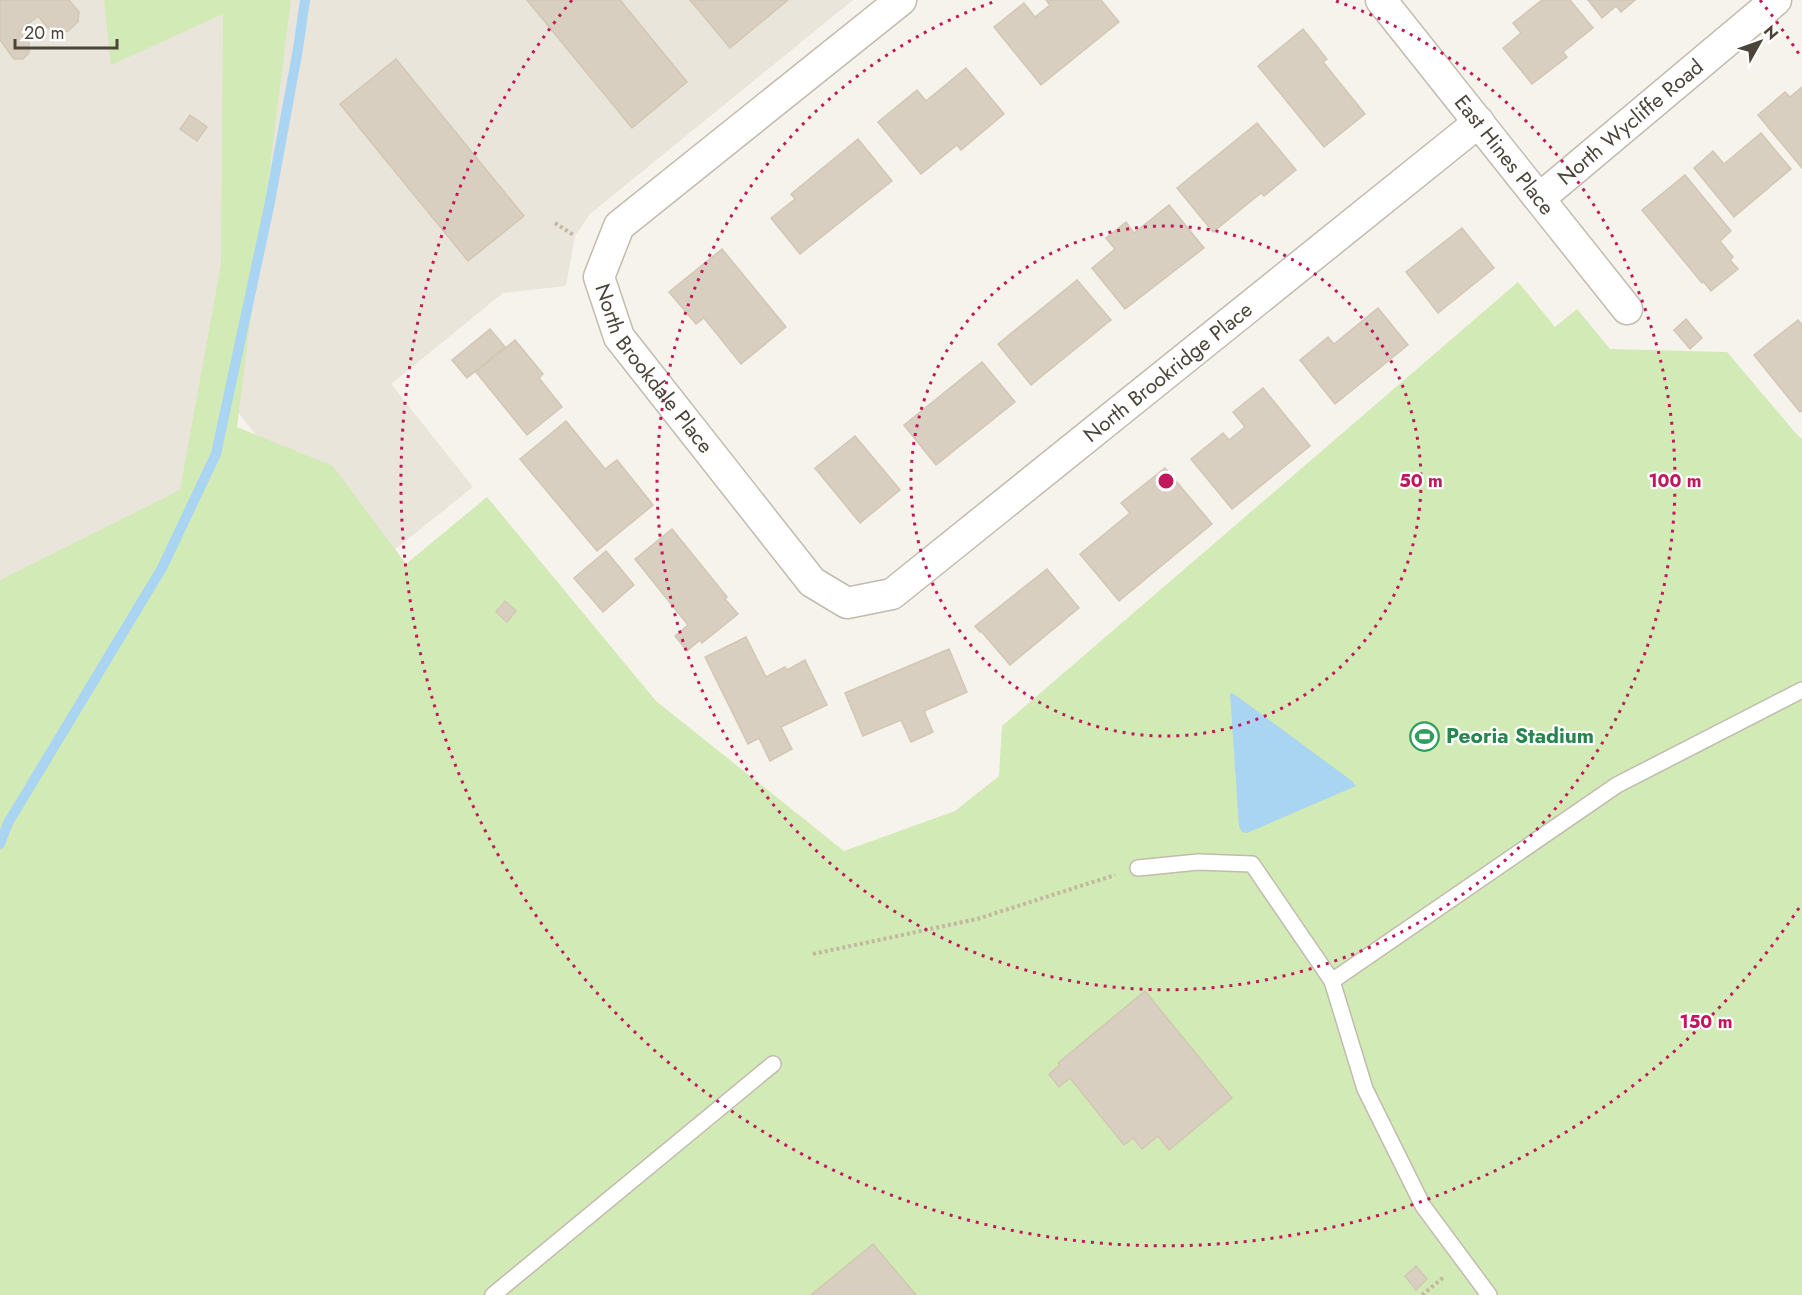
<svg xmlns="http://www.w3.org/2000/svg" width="1802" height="1295" viewBox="0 0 1802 1295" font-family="Jost,sans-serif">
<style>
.residential{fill:#eae5da}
.green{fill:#d2eab5}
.water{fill:#a9d4f2}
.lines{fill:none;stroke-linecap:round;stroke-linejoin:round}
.stream{stroke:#a9d4f2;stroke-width:10}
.building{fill:#d8cfc1;stroke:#d3c7b4;stroke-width:1.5}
.service-casing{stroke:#c2bbae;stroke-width:18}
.minor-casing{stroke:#c2bbae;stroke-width:33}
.path{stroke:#c4b79f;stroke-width:4;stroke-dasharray:3 3;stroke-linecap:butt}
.service{stroke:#fff;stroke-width:15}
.minor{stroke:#fff;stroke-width:30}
.ring{fill:none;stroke:#c2185b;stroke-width:3;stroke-dasharray:3 6}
.labels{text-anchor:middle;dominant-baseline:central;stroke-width:4.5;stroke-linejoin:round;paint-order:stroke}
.street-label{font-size:21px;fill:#4b4439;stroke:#fff}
.leisure-label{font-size:21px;font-weight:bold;fill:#27864d;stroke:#fff;text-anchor:start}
.centre{fill:#c2185b;stroke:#fff;stroke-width:3}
.ring-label{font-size:18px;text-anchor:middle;font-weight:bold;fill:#c2185b;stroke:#fff;stroke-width:4.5;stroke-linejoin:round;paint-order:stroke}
</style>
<rect width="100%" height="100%" fill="#f6f3ec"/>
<!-- residential -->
<path class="residential" d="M0,0H853L590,214L575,236L566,286L503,293L391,384L473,487L367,572L228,400L165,720L0,877Z"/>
<!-- green -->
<path class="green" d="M104,0H291L237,427L333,466L406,564L487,497L656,701L844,851L955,811L999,776L1002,726L1518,282L1555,327L1577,309L1610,349L1727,352L1799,437L1802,438V1295H0V580L180,490L221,264L223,14L111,65Z"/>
<!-- water -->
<path class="water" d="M1230,693L1234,694L1352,781L1356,786L1247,833L1242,832L1239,826Z"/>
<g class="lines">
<!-- stream -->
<path class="stream" d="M0,844L8,823L162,568L216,454L269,207L298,49L305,0"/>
</g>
<!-- building -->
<g class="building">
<path d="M0,0H69L79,12L78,22L68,31L56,34L52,33L38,16L19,32L29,42V53L23,59H14L0,40Z"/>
<path d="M527,0H620L687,82L632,128Z"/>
<path d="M690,0H788L730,48Z"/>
<path d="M1046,0H1101L1119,22L1041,85L994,27L1024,3L1035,17L1050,5Z"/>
<path d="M1542,0H1570L1593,28L1563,52L1567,57L1532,84L1503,48L1521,33L1513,23Z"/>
<path d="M1588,0H1635L1621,12L1616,6L1602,18Z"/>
<path d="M1303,29L1327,59L1323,62L1365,114L1324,147L1258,66Z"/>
<path d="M396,59L524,216L468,261L340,104Z"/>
<path d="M966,68L1004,114L961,150L957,145L921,174L878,122L917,90L926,101Z"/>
<path d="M1802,87V168L1758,115L1785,92L1790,97Z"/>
<path d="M190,115L207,127L197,141L180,129Z"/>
<path d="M1257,123L1296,170L1264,196L1261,193L1213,232L1177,188Z"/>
<path d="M1761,133L1791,169L1734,217L1694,168L1713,151L1724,164Z"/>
<path d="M858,139L892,181L800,254L771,218L795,199L791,194Z"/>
<path d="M1685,175L1731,231L1720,241L1733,257L1730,260L1738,269L1711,291L1703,281L1702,283L1642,210Z"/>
<path d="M1169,205L1204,248L1125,309L1092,268L1115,249L1106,238L1126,222L1134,233Z"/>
<path d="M1462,228L1494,268L1438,313L1406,272Z"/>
<path d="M722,249L786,327L741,364L704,318L696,324L669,292Z"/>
<path d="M1077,280L1111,320L1031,385L998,344Z"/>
<path d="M1378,308L1408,345L1335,404L1300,360L1328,337L1334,344Z"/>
<path d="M1686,319L1702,338L1690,349L1674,330Z"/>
<path d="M1798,320L1802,325V411L1800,412L1754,355Z"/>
<path d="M490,329L505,347L467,378L452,360Z"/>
<path d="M515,340L543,374L539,378L562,407L527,435L476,372Z"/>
<path d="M982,362L1015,402L936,465L904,425Z"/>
<path d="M1263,388L1310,446L1232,509L1191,459L1223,433L1229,440L1245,427L1233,412Z"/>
<path d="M566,421L605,469L617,460L653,505L597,551L520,459Z"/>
<path d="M855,436L900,490L860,523L815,468Z"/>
<path d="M1165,468L1212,524L1119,601L1080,554L1130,513L1121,503Z"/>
<path d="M672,529L727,597L725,599L738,614L702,643L700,640L687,651L675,636L688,625L635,559Z"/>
<path d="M606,551L634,585L603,612L574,578Z"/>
<path d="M1047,569L1079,608L1010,665L981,631L980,632L975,626Z"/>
<path d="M505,601L516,611L507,622L496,612Z"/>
<path d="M746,637L766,677L785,667L787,670L805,660L827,705L781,727L792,749L770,761L759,738L748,744L705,657Z"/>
<path d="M949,649L967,692L924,711L933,732L911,742L901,720L863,736L845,693Z"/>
<path d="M1145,991L1232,1098L1169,1150L1158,1136L1142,1149L1133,1138L1124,1145L1070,1078L1059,1087L1049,1074L1060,1065L1058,1063Z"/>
<path d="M873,1244L916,1295H811Z"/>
<path d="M1416,1266L1427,1279L1416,1290L1405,1276Z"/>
</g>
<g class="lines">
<defs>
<g id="service">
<path d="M1138,868L1198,862L1252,864L1332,981L1365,1089L1423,1206L1489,1295"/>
<path d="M1332,981L1617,785L1802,690"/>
<path d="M493,1295L773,1064"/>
</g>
<g id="minor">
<path id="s1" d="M901,0L619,226L599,277L619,337L812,582L847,603L892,594L1479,122"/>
<path id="s2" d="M1381,0L1627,309"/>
<path id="s3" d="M1540,198L1776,0"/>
</g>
</defs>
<!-- service casing -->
<use href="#service" class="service-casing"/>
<!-- minor casing -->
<use href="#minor" class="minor-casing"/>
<!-- path -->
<g class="path">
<path d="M555,223L575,236"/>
<path d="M813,954L977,919L1115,875"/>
<path d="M1422,1295L1445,1276"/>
</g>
<!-- service -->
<use href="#service" class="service"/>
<!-- minor -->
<use href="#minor" class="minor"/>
</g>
<!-- distance rings -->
<g class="ring">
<circle cx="1166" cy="481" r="255"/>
<path d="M1336 1A509 509 0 1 1 996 1"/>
<path d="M1799 908A764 764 0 1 1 572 0M1760 0A764 764 0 0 1 1799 54"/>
</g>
<!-- icons -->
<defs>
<symbol id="stadium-ring" viewBox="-11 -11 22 22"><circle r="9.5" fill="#fff" stroke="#2e9e5b" stroke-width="1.5"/><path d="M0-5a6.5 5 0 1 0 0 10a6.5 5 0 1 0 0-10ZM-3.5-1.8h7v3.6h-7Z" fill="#2e9e5b"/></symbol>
</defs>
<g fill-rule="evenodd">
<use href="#stadium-ring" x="1408" y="720" width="33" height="33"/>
</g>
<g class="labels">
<!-- street labels -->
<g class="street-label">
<text stroke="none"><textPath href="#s3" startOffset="118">North Wycliffe Road</textPath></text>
<text stroke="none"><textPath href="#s2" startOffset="198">East Hines Place</textPath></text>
<text stroke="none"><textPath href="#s1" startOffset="524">North Brookdale Place</textPath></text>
<text stroke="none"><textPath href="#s1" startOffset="1232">North Brookridge Place</textPath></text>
</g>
<!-- leisure labels -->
<g class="leisure-label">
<text x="1446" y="736">Peoria Stadium</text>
</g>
</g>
<circle cx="1166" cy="481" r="9" class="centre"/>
<g class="ring-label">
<text x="1421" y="487">50 m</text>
<text x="1675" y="487">100 m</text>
<text x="1706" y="1028">150 m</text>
</g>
<!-- north arrow -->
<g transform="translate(1760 42) rotate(50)" stroke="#ffffff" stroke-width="4.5" paint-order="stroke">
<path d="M0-4.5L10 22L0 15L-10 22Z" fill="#4b4439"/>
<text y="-9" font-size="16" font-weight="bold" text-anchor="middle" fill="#4b4439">N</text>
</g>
<!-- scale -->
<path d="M15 39v9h102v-9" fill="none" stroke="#4b4439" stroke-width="3"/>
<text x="24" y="39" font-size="18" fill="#4b4439" stroke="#ffffff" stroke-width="4.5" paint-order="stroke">20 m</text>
</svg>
